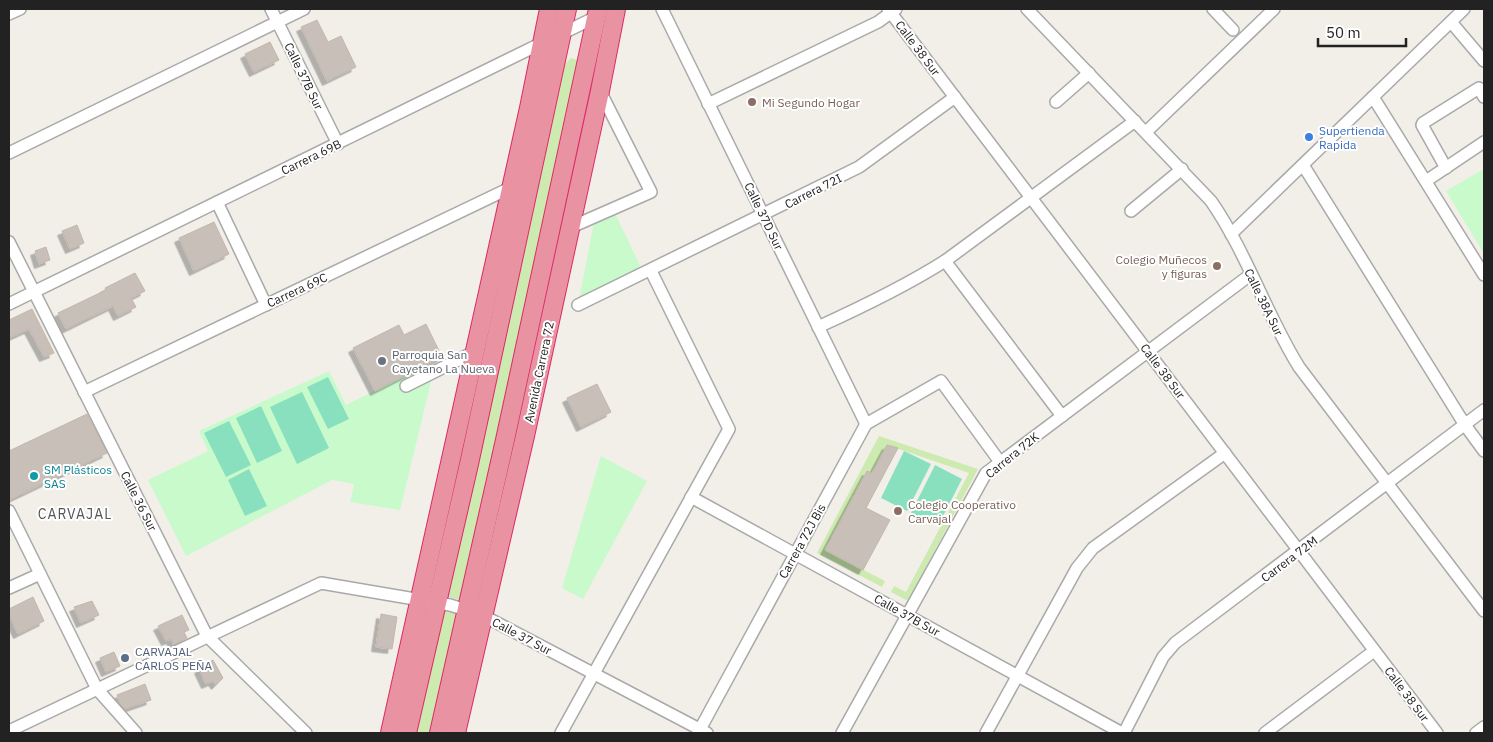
<svg xmlns="http://www.w3.org/2000/svg" width="1493" height="742" viewBox="0 0 1493 742" font-family="'IBM Plex Sans',sans-serif">
<style>
.grass{fill:#cdebb0}
.park{fill:#c8facc}
.pitch{fill:#88e0be}
.building{fill:#c7bfb8;stroke:#c4b6ab;filter:url(#shadow)}
.lines{fill:none;stroke-linecap:round;stroke-linejoin:round}
.minor-casing{stroke:#a9a9a9;stroke-width:14}
.highway-casing{stroke:#dc2a67;stroke-width:20}
.minor{stroke:#fff;stroke-width:11}
.highway{stroke:#e892a2;stroke-width:18}
.education-dot{fill:#8d6e63;stroke:#fff;stroke-width:2}
.shop-dot{fill:#3f7fe0;stroke:#fff;stroke-width:2}
.worship-dot{fill:#6b7280;stroke:#fff;stroke-width:2}
.culture-dot{fill:#0f9aa8;stroke:#fff;stroke-width:2}
.service-dot{fill:#5c6f8a;stroke:#fff;stroke-width:2}
.labels{text-anchor:middle;dominant-baseline:central;stroke-width:4;stroke-linejoin:round;paint-order:stroke}
.street-label{font-size:12px;fill:#222;stroke:#fff}
.education-label{font-size:12px;fill:#785e54;stroke:#fff;text-anchor:start}
.shop-label{font-size:12px;fill:#366cbe;stroke:#fff;text-anchor:start}
.worship-label{font-size:12px;fill:#5b616d;stroke:#fff;text-anchor:start}
.culture-label{font-size:12px;fill:#0d838f;stroke:#fff;text-anchor:start}
.service-label{font-size:12px;fill:#4e5e75;stroke:#fff;text-anchor:start}
.neighbourhood-label{font-size:14px;letter-spacing:1px;fill:#555;stroke:#fff}
</style>
<defs>
<filter id="shadow"><feDropShadow dx="-4.5" dy="4.5" stdDeviation="0" flood-color="#0004"/></filter>
</defs>
<rect width="100%" height="100%" fill="#f2efe9"/>
<!-- grass -->
<g class="grass">
<path d="M571,58L578,60L579,63L463,601L446,596L563,66Z"/>
<path d="M879,436L978,469L908,601L891,592L894,586L906,592L969,473L887,445L880,459L889,464L882,479L867,471L825,550L885,581L882,587L817,553Z"/>
<path d="M443,610L461,614L434,733H415Z"/>
</g>
<!-- park -->
<g class="park">
<path d="M1484,169V251L1483,252L1446,191Z"/>
<path d="M613,209L644,274L578,305L595,217Z"/>
<path d="M424,366L431,382L400,510L350,502L354,484L332,480L186,556L148,480L208,451L199,431L329,371L346,405Z"/>
<path d="M601,456L647,481L583,599L562,588Z"/>
</g>
<!-- pitch -->
<g class="pitch">
<path d="M328,377L349,419L328,429L307,387Z"/>
<path d="M302,392L329,448L297,464L270,407Z"/>
<path d="M261,406L282,451L257,463L236,418Z"/>
<path d="M229,421L251,465L226,477L204,433Z"/>
<path d="M904,451L931,464L907,511L881,498Z"/>
<path d="M935,465L962,479L938,526L911,513Z"/>
<path d="M249,469L267,506L245,516L228,480Z"/>
</g>
<!-- building -->
<g class="building">
<path d="M317,20L328,42L341,36L356,67L327,81L301,27Z"/>
<path d="M270,42L279,60L254,72L245,54Z"/>
<path d="M214,222L229,254L194,271L179,238Z"/>
<path d="M77,225L84,243L70,249L62,231Z"/>
<path d="M46,247L50,260L39,264L35,251Z"/>
<path d="M135,273L145,291L131,298L136,307L118,316L113,306L66,329L58,313L106,290L105,288Z"/>
<path d="M32,309L54,353L44,357L29,329L9,338V320Z"/>
<path d="M426,324L442,357L375,391L353,348L399,325L404,335Z"/>
<path d="M597,384L611,412L581,427L567,398Z"/>
<path d="M87,414L107,453L9,500V451Z"/>
<path d="M887,445L898,448L866,508L890,520L863,570L825,550L867,471L872,473Z"/>
<path d="M33,597L44,621L18,634L9,615V609Z"/>
<path d="M92,601L99,615L81,623L74,607Z"/>
<path d="M381,614L397,617L392,649L376,647Z"/>
<path d="M182,615L189,630L184,632L187,638L174,645L171,639L166,641L158,626Z"/>
<path d="M114,652L120,666L106,672L100,658Z"/>
<path d="M213,660L223,678L216,685L213,681L206,684L199,669Z"/>
<path d="M145,684L151,700L125,709L120,704L117,695Z"/>
</g>
<g class="lines">
<defs>
<g id="minor">
<path d="M271,9L338,144"/>
<path d="M662,9L866,424"/>
<path d="M888,9L1437,733"/>
<path d="M1027,9L1211,201C1247,253 1266,314 1299,367L1484,611"/>
<path d="M1213,9L1233,30"/>
<path d="M9,14L20,9"/>
<path d="M1451,22L1484,61"/>
<path d="M559,35L598,16"/>
<path d="M1373,97L1484,275"/>
<path d="M1056,102L1089,73"/>
<path d="M708,104L878,22L896,9"/>
<path d="M1146,132L1274,9"/>
<path d="M9,153L304,9"/>
<path d="M1303,165L1465,425L1484,451"/>
<path d="M1446,168L1422,125L1423,123L1479,88L1484,97"/>
<path d="M1426,181L1484,142"/>
<path d="M217,202L266,305"/>
<path d="M1131,211L1182,169"/>
<path d="M569,228L651,192L600,91"/>
<path d="M1231,234L1464,9"/>
<path d="M9,242L207,636L306,733"/>
<path d="M945,261L1062,416"/>
<path d="M9,304L544,42"/>
<path d="M578,305L859,167L955,97"/>
<path d="M818,327C862,307 904,287 945,261L1135,121"/>
<path d="M406,386L474,352"/>
<path d="M84,392L510,188"/>
<path d="M691,497L1122,733"/>
<path d="M9,511L97,689L136,733"/>
<path d="M9,588L40,574"/>
<path d="M9,731L321,583L450,605L482,615L707,733"/>
<path d="M561,733L729,429L651,271"/>
<path d="M698,733L866,424L941,381L1000,462"/>
<path d="M842,733L986,473L1250,275"/>
<path d="M986,733L1077,568L1093,548L1225,453"/>
<path d="M1124,733L1163,657L1175,643L1484,410"/>
<path d="M1265,733L1374,651"/>
<path d="M1476,733L1484,727"/>
</g>
<g id="highway">
<path d="M390,733L529,108L549,9"/>
<path d="M407,733L469,464L567,9"/>
<path d="M439,733L505,440L598,9"/>
<path d="M456,733L525,436L600,91L616,9"/>
</g>
</defs>
<!-- minor casing -->
<use href="#minor" class="minor-casing"/>
<!-- highway casing -->
<use href="#highway" class="highway-casing"/>
<!-- minor -->
<use href="#minor" class="minor"/>
<!-- highway -->
<use href="#highway" class="highway"/>
</g>
<!-- markers -->
<g class="education-dot">
<circle cx="752" cy="102" r="5"/>
<circle cx="1217" cy="266" r="5"/>
<circle cx="898" cy="511" r="5"/>
</g>
<circle class="shop-dot" cx="1309" cy="137" r="5"/>
<circle class="worship-dot" cx="382" cy="361" r="5"/>
<circle class="culture-dot" cx="34" cy="476" r="5"/>
<circle class="service-dot" cx="125" cy="658" r="5"/>
<g class="labels">
<!-- street labels -->
<g class="street-label">
<text transform="translate(918 48) rotate(53)">Calle 38 Sur</text>
<text transform="translate(304 76) rotate(64)">Calle 37B Sur</text>
<text transform="translate(311 157) rotate(-26)">Carrera 69B</text>
<text transform="translate(813 191) rotate(-27)">Carrera 72I</text>
<text transform="translate(764 216) rotate(64)">Calle 37D Sur</text>
<text transform="translate(297 290) rotate(-25)">Carrera 69C</text>
<text transform="translate(1264 302) rotate(64)">Calle 38A Sur</text>
<text transform="translate(1163 371) rotate(53)">Calle 38 Sur</text>
<text transform="translate(539 372) rotate(-78)">Avenida Carrera 72</text>
<text transform="translate(1012 455) rotate(-39)">Carrera 72K</text>
<text transform="translate(139 501) rotate(63)">Calle 36 Sur</text>
<text transform="translate(802 541) rotate(-61)">Carrera 72J Bis</text>
<text transform="translate(1289 559) rotate(-37)">Carrera 72M</text>
<text transform="translate(907 615) rotate(29)">Calle 37B Sur</text>
<text transform="translate(522 636) rotate(28)">Calle 37 Sur</text>
<text transform="translate(1407 694) rotate(53)">Calle 38 Sur</text>
</g>
<!-- education labels -->
<g class="education-label">
<text x="762" y="102">Mi Segundo Hogar</text>
<text x="1207" y="259" text-anchor="end">Colegio Muñecos<tspan x="1207" dy="14">y figuras</tspan></text>
<text x="908" y="504">Colegio Cooperativo<tspan x="908" dy="14">Carvajal</tspan></text>
</g>
<!-- shop labels -->
<g class="shop-label">
<text x="1319" y="130">Supertienda<tspan x="1319" dy="14">Rapida</tspan></text>
</g>
<!-- worship labels -->
<g class="worship-label">
<text x="392" y="354">Parroquia San<tspan x="392" dy="14">Cayetano La Nueva</tspan></text>
</g>
<!-- culture labels -->
<g class="culture-label">
<text x="44" y="469">SM Plásticos<tspan x="44" dy="14">SAS</tspan></text>
</g>
<!-- service labels -->
<g class="service-label">
<text x="135" y="651">CARVAJAL<tspan x="135" dy="14">CARLOS PEÑA</tspan></text>
</g>
<!-- neighbourhood labels -->
<g class="neighbourhood-label">
<text x="75" y="514">CARVAJAL</text>
</g>
</g>
<!-- border -->
<rect width="1493" height="742" fill="none" stroke="#222222" stroke-width="20"/>
<!-- scale -->
<path d="M1318 38v8h88v-8" fill="none" stroke="#222222" stroke-width="2.5"/>
<text x="1326" y="38" font-size="15" fill="#222222" stroke="#ffffff" stroke-width="4" paint-order="stroke">50 m</text>
</svg>
